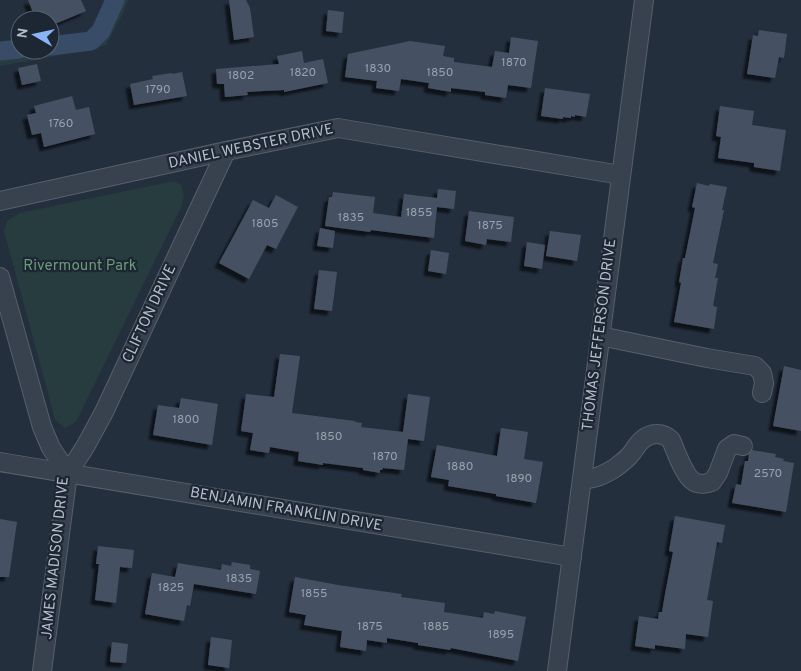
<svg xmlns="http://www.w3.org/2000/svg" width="801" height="671" viewBox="0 0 801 671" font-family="Overpass,sans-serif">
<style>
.green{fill:#263c3f}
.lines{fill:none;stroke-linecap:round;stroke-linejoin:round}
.canal{stroke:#394c67;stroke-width:19}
.building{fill:#455162;filter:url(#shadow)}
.minor-casing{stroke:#565f6c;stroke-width:20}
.minor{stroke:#38414e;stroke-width:18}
.labels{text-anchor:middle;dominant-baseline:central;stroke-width:4.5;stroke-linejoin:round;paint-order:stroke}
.number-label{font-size:12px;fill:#98a1af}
.street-label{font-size:15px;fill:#b4bcc9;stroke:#1d2633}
.park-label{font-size:15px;fill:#6b9a76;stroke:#1d2633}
</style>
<defs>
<filter id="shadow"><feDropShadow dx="-4.5" dy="4.5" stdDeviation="1" flood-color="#0009"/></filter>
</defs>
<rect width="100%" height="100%" fill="#242f3e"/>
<!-- green -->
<g class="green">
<path d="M108,0H128L123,13L106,45L94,49L0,66V49L20,47V50H50V43L89,38L99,24Z"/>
<path d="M174,181L181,185L184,195L182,205L76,422L65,428L55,419L4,231L7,221L20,213Z"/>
</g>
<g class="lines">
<!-- canal -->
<g class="canal">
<path d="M50,46L91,41L101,31L115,0"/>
<path d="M0,51L20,49"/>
</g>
</g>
<!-- building -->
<g class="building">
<path d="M28,0H81L86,11L50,26V20H36Z"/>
<path d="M229,0H246L250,8L254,37L234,40Z"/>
<path d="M328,10L344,12L342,33L326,31Z"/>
<path d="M759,30L787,34L784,58L779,57L775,78L747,74L753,35L758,36Z"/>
<path d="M511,37L538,41L531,88L508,85L506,98L485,95V92L451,88V92L428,88L429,83L401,79L399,91L376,88L377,81L345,77L348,54L410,41L445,46L443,56L454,58V62L492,67L495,51L509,53Z"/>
<path d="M302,51L304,63L323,59L328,83L284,92V90L247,92L248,95L225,97L224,84H217L216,69L279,64L277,56Z"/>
<path d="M37,64L41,81L22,85L18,68Z"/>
<path d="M182,72L187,96L134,105L130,84L153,79L152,76L172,73V74Z"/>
<path d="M545,88L590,94L586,117L575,115V117L571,116V118L563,117V119L541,116Z"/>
<path d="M72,96L76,110L89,107L95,134L44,147L41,133L32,135L27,115L36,113L34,106Z"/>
<path d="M720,106L754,111L752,125L786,130L780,171L754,167V163L718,158L721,137L716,136Z"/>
<path d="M697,183L709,186L710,184L727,187L722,210H724L713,263L718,264L715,278H718L713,306L717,307L714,329L674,322L681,283L679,282L683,258H685L695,208L692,207Z"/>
<path d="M438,189L456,191L454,209L437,207L434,238L371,230L370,232L325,226L329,197H332L333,192L375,197L373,213L401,217L404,194L437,198Z"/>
<path d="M276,195L298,207L276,249L267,245L249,279L219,263L253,200L269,208Z"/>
<path d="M469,211L514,217L511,242L487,239L486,245L465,241Z"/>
<path d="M320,228L335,231L333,248L317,246Z"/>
<path d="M550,231L581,235L577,261L546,256Z"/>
<path d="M527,242L545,245L542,269L524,266Z"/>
<path d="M431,250L449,253L446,274L428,271Z"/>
<path d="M319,270L337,272L332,311L314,309Z"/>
<path d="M280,354L300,356L292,413L355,421V422L362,423L361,427L403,432L408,394L430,397L424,441L408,439L404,470L383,468L382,470H380V473L363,470V468L323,463V465L298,461L299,452L270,447L269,453L250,450L253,433L241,431L246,394L274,397Z"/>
<path d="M784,366L801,370V431L773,426Z"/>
<path d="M181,398L218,404L212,445L153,435L158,405L179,408Z"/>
<path d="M501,428L528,432L524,459L543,462L536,503L496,496V494L448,486L449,480L431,477L437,445L497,456Z"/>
<path d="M752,450L776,454L775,457L784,459L783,461L794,463L786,512L732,503L736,484L741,485L745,461H748L749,454Z"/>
<path d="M675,516L725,525L722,543L717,542L707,600L713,601L708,637L686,634L685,649L655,645V649L635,646L639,616L658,619L659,612H662L665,594L673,552L669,551Z"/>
<path d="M0,519L17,522L9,577H0Z"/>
<path d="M98,546L134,550L132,568L120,567L116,603L95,600L99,564H96Z"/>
<path d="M232,562L250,565V569L260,571L256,594L194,584L190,606L187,605L184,621L145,614L152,573L175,577L178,563L221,570L222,564L231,566Z"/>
<path d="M295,577L338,585L402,594L401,597L445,603L444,612L483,618L484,612L494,614L495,611L526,617L518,661L451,648L450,650L418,645V643L387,638V643L367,640L366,651L340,647L342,631L304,625L306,615L289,612Z"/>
<path d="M211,637L232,640L229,668L208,665Z"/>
<path d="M112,642L128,644L126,663L110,662Z"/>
</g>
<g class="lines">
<defs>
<g id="minor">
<path d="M0,201L226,151L338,128L621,175"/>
<path d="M0,277L42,427L51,448L68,473L42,671"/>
<path d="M600,336L707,358L755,366L762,373L764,383L762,393"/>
<path d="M0,462L572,557"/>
<path d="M68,473L85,447L104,412L226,151"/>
<path d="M582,480C596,478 602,476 615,468C620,464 626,460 630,455C634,451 637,444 642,440C651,432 663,432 671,440C676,451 685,480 697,483C702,485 707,483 712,482L718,473L727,449L734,444L743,446"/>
<path d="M557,671L644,0"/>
</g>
</defs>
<!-- minor casing -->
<use href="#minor" class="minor-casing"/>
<!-- minor -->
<use href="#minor" class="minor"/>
</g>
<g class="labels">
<!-- number labels -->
<g class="number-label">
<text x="514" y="63">1870</text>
<text x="378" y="69">1830</text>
<text x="303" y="73">1820</text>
<text x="440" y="73">1850</text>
<text x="241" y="76">1802</text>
<text x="158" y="90">1790</text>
<text x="61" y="124">1760</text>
<text x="419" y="213">1855</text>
<text x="351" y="218">1835</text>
<text x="265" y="224">1805</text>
<text x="490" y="226">1875</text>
<text x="186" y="420">1800</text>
<text x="329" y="437">1850</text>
<text x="385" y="457">1870</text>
<text x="460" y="467">1880</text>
<text x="768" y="474">2570</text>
<text x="519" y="479">1890</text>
<text x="239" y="579">1835</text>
<text x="171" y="588">1825</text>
<text x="314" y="594">1855</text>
<text x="370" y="627">1875</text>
<text x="436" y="627">1885</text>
<text x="501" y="635">1895</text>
</g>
<!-- street labels -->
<g class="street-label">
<text transform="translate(251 147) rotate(-12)">DANIEL WEBSTER DRIVE</text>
<text transform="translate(150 314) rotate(-65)">CLIFTON DRIVE</text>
<text transform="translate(600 335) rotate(-83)">THOMAS JEFFERSON DRIVE</text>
<text transform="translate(286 510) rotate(10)">BENJAMIN FRANKLIN DRIVE</text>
<text transform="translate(56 558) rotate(-84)">JAMES MADISON DRIVE</text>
</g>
<!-- park labels -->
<g class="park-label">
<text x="80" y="266">Rivermount Park</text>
</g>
</g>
<!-- north arrow -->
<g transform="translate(35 35) rotate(279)"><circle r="24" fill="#1d2633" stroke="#59626f"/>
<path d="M0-4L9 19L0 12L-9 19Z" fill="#8ab4f8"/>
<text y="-8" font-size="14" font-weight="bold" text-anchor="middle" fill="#b4bcc9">N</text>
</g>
</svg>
